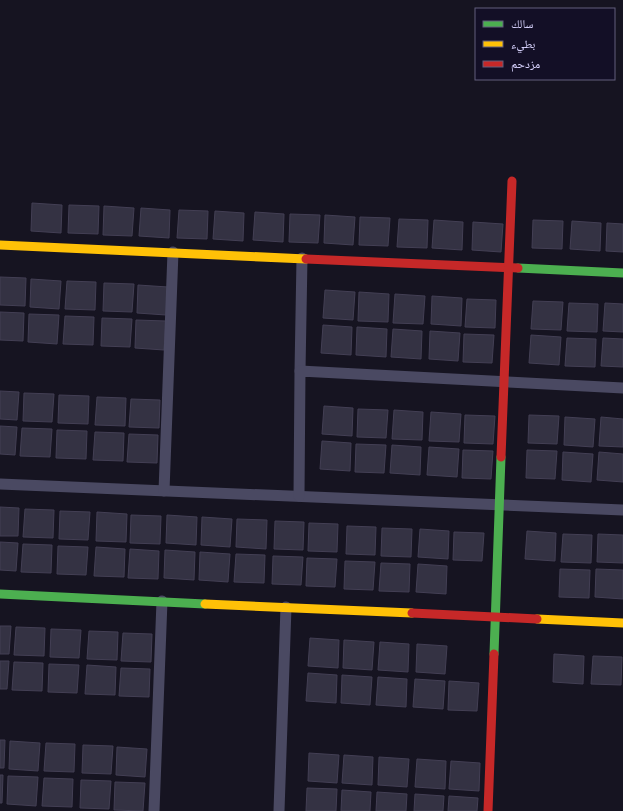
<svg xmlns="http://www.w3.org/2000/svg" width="623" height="811" viewBox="0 0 623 811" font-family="'Asap Condensed','Noto Naskh Arabic',sans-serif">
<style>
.building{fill:#343243;stroke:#433f54}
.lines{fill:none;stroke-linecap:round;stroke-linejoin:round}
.street{stroke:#4a4962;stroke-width:11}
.fast{stroke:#4caf50;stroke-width:9}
.slow{stroke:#ffc107;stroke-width:9}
.jam{stroke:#c62828;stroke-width:9}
</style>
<rect width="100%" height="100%" fill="#161421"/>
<!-- building -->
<g class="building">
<path d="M32,203L62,205L61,233L31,231Z"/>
<path d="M69,205L99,206L98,234L68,233Z"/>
<path d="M104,206L134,208L132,236L103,235Z"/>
<path d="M141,208L170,210L169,238L139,236Z"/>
<path d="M179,210L208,211L207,239L177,238Z"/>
<path d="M215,211L244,213L243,241L213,239Z"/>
<path d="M255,212L284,214L283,242L253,240Z"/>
<path d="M290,214L320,215L318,243L289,242Z"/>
<path d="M325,215L355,217L353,245L324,243Z"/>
<path d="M360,217L390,218L388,246L359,245Z"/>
<path d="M399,219L428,220L427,248L397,247Z"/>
<path d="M434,220L463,222L462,250L432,248Z"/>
<path d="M533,220L563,221L562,249L532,248Z"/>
<path d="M572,221L601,223L600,251L570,249Z"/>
<path d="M473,222L503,224L501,252L472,250Z"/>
<path d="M607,223L623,224V252L606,251Z"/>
<path d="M0,277L26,278L25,306L0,305Z"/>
<path d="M31,279L61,281L59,309L30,307Z"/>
<path d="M67,281L96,282L95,310L65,309Z"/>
<path d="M104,283L134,284L132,312L103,311Z"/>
<path d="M138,285L168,287L166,315L137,313Z"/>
<path d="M325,290L355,292L353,320L323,318Z"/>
<path d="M359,292L389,294L388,322L358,321Z"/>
<path d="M395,294L425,296L423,324L393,323Z"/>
<path d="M432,296L462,298L461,326L431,324Z"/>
<path d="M467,299L496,300L495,328L465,327Z"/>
<path d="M533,301L563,302L561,330L531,329Z"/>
<path d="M569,303L598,304L597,332L567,331Z"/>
<path d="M605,303L623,304V332L603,331Z"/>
<path d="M0,312L24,313L23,341L0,340Z"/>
<path d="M29,314L59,315L57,344L28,342Z"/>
<path d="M65,316L94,317L93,345L63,344Z"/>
<path d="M102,318L132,319L130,347L101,346Z"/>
<path d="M136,320L166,321L164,350L135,348Z"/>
<path d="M323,325L352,327L351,355L321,353Z"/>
<path d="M357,327L387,329L386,357L356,355Z"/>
<path d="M393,329L422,331L421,359L391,357Z"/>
<path d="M430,331L460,333L458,361L429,359Z"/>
<path d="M464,334L494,335L492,363L463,362Z"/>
<path d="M531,335L561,337L559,365L529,363Z"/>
<path d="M567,338L596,339L595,367L565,366Z"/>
<path d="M603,338L623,339V367L601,366Z"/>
<path d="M0,391L19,392L17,420L0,419Z"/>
<path d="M24,393L54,394L52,422L23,421Z"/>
<path d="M59,395L89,396L88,424L58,423Z"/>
<path d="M97,397L126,398L125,426L95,425Z"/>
<path d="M131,399L160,400L159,428L129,427Z"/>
<path d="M324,406L353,408L352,436L322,434Z"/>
<path d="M358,409L388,410L386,438L357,437Z"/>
<path d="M394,410L423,412L422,440L392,439Z"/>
<path d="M431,412L461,414L459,442L429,441Z"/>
<path d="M465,415L495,416L493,444L464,443Z"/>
<path d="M529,415L559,416L557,444L528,443Z"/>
<path d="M565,417L595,419L593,447L564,445Z"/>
<path d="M601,417L623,419V447L599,446Z"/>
<path d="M0,426L17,427L15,455L0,454Z"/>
<path d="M22,428L52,429L50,457L20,456Z"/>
<path d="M57,430L87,431L86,459L56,458Z"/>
<path d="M95,432L124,433L123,461L93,460Z"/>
<path d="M129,434L158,435L157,463L127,462Z"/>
<path d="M322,441L351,443L350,471L320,469Z"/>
<path d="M356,444L386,445L384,473L355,472Z"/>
<path d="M392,445L421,447L420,475L390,473Z"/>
<path d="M429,447L459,449L457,477L427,475Z"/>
<path d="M463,450L493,451L491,479L462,478Z"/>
<path d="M527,450L557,451L555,479L526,478Z"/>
<path d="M563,452L593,454L591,482L562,480Z"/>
<path d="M599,452L623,454V482L597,480Z"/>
<path d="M0,507L19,508L18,536H0Z"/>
<path d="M25,509L54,510L53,538L23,537Z"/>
<path d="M60,511L90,512L88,540L59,539Z"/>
<path d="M97,512L127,514L126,542L96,541Z"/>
<path d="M131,515L161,516L160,544L130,543Z"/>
<path d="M167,515L197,517L196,545L166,543Z"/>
<path d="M202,517L232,519L230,547L201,545Z"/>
<path d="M237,519L267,520L266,549L236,547Z"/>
<path d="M275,521L304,522L303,550L274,549Z"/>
<path d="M309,523L338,524L337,552L308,551Z"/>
<path d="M347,526L376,527L375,555L346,554Z"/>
<path d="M382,528L412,529L411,557L381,556Z"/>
<path d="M420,529L449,531L448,559L418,557Z"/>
<path d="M527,531L556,533L555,561L525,559Z"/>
<path d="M454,532L484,533L482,561L453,560Z"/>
<path d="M563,534L592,535L591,563L561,562Z"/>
<path d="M598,534L623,535V563L597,562Z"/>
<path d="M0,542L18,543L16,571L0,570Z"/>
<path d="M23,544L52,545L51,573L21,572Z"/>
<path d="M58,546L88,547L86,575L57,574Z"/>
<path d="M96,547L125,549L124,577L94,576Z"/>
<path d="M130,549L159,551L158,579L128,578Z"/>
<path d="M165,550L195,552L194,580L164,578Z"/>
<path d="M200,552L230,554L228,582L199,580Z"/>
<path d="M236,554L265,555L264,583L234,582Z"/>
<path d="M273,556L303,557L301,585L272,584Z"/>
<path d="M307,558L337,559L335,587L306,586Z"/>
<path d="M345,561L375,562L373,590L344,589Z"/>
<path d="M381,563L410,564L409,592L379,591Z"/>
<path d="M418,564L447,566L446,594L416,592Z"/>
<path d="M560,569L590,570L589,598L559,597Z"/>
<path d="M596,569L623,570V599L595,597Z"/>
<path d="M0,626H11L9,654H0Z"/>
<path d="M16,627L45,628L44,656L14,655Z"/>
<path d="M51,629L81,630L79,658L50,657Z"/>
<path d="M89,631L118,632L117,660L87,659Z"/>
<path d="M123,633L152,634L151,662L121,661Z"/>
<path d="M310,638L339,640L338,668L308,666Z"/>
<path d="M344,640L374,642L372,670L343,668Z"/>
<path d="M380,642L409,644L408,672L378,670Z"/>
<path d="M417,644L447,646L445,674L416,672Z"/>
<path d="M554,654L584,656L583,684L553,682Z"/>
<path d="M593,656L622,657L621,685L591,684Z"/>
<path d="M0,661H9L7,689H0Z"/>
<path d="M14,662L43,663L42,691L12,690Z"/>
<path d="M49,664L79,665L77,693L48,692Z"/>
<path d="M87,665L116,667L115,695L85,694Z"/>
<path d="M121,668L150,669L149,697L119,696Z"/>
<path d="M308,673L337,675L336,703L306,701Z"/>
<path d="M342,675L372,677L370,705L341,703Z"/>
<path d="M378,677L407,679L406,707L376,705Z"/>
<path d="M415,679L445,681L443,709L413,707Z"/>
<path d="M449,681L479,683L477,711L448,710Z"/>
<path d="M0,740H5L4,768H0Z"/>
<path d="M10,741L40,743L38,771L9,769Z"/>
<path d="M46,743L75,744L74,772L44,771Z"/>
<path d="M83,745L113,746L111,774L82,773Z"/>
<path d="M117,747L147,749L145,777L116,775Z"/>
<path d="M309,753L339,755L337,783L308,781Z"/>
<path d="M344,755L373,757L372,785L342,783Z"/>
<path d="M379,757L409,759L407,787L378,785Z"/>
<path d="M417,759L446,761L445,789L415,787Z"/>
<path d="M451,761L480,763L479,791L449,789Z"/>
<path d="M0,775H3L2,803H0Z"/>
<path d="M8,776L38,777L36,806L7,804Z"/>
<path d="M44,778L73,779L72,807L42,806Z"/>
<path d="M81,780L111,781L109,809L80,808Z"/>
<path d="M115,782L145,783L143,811L114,810Z"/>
<path d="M307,788L337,789L336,811H306Z"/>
<path d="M342,790L371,792L370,811H341Z"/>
<path d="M377,792L407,794L406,811H376Z"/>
<path d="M415,794L444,796L443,811H414Z"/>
<path d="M449,796L478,798L477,811H448Z"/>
</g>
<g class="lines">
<!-- street -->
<g class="street">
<path d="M300,371L302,258"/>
<path d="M0,484L623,510"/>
<path d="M164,491L173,252"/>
<path d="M299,496L300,371L623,388"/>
<path d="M154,811L162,601"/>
<path d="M279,811L286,607"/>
</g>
<!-- fast -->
<g class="fast">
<path d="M518,268L623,273"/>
<path d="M0,594L205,604"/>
<path d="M494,654L501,457"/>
</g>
<!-- slow -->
<g class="slow">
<path d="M0,245L306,259"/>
<path d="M205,604L412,613"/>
<path d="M537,619L623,623"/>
</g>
<!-- jam -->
<g class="jam">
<path d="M306,259L518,268"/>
<path d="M501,457L512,181"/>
<path d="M412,613L537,619"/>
<path d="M488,811L494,654"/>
</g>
</g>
<!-- legend -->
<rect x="475" y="8" width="140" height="72" fill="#130f26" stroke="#625e7d"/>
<rect x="483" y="21" width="20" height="6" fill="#4caf50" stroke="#625e7d"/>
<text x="511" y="28" font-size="12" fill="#d9d4ff">سالك</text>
<rect x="483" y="41" width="20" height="6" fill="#ffc107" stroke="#625e7d"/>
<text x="511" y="48" font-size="12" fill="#d9d4ff">بطيء</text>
<rect x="483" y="61" width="20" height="6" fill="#c62828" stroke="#625e7d"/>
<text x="511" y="68" font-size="12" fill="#d9d4ff">مزدحم</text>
</svg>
